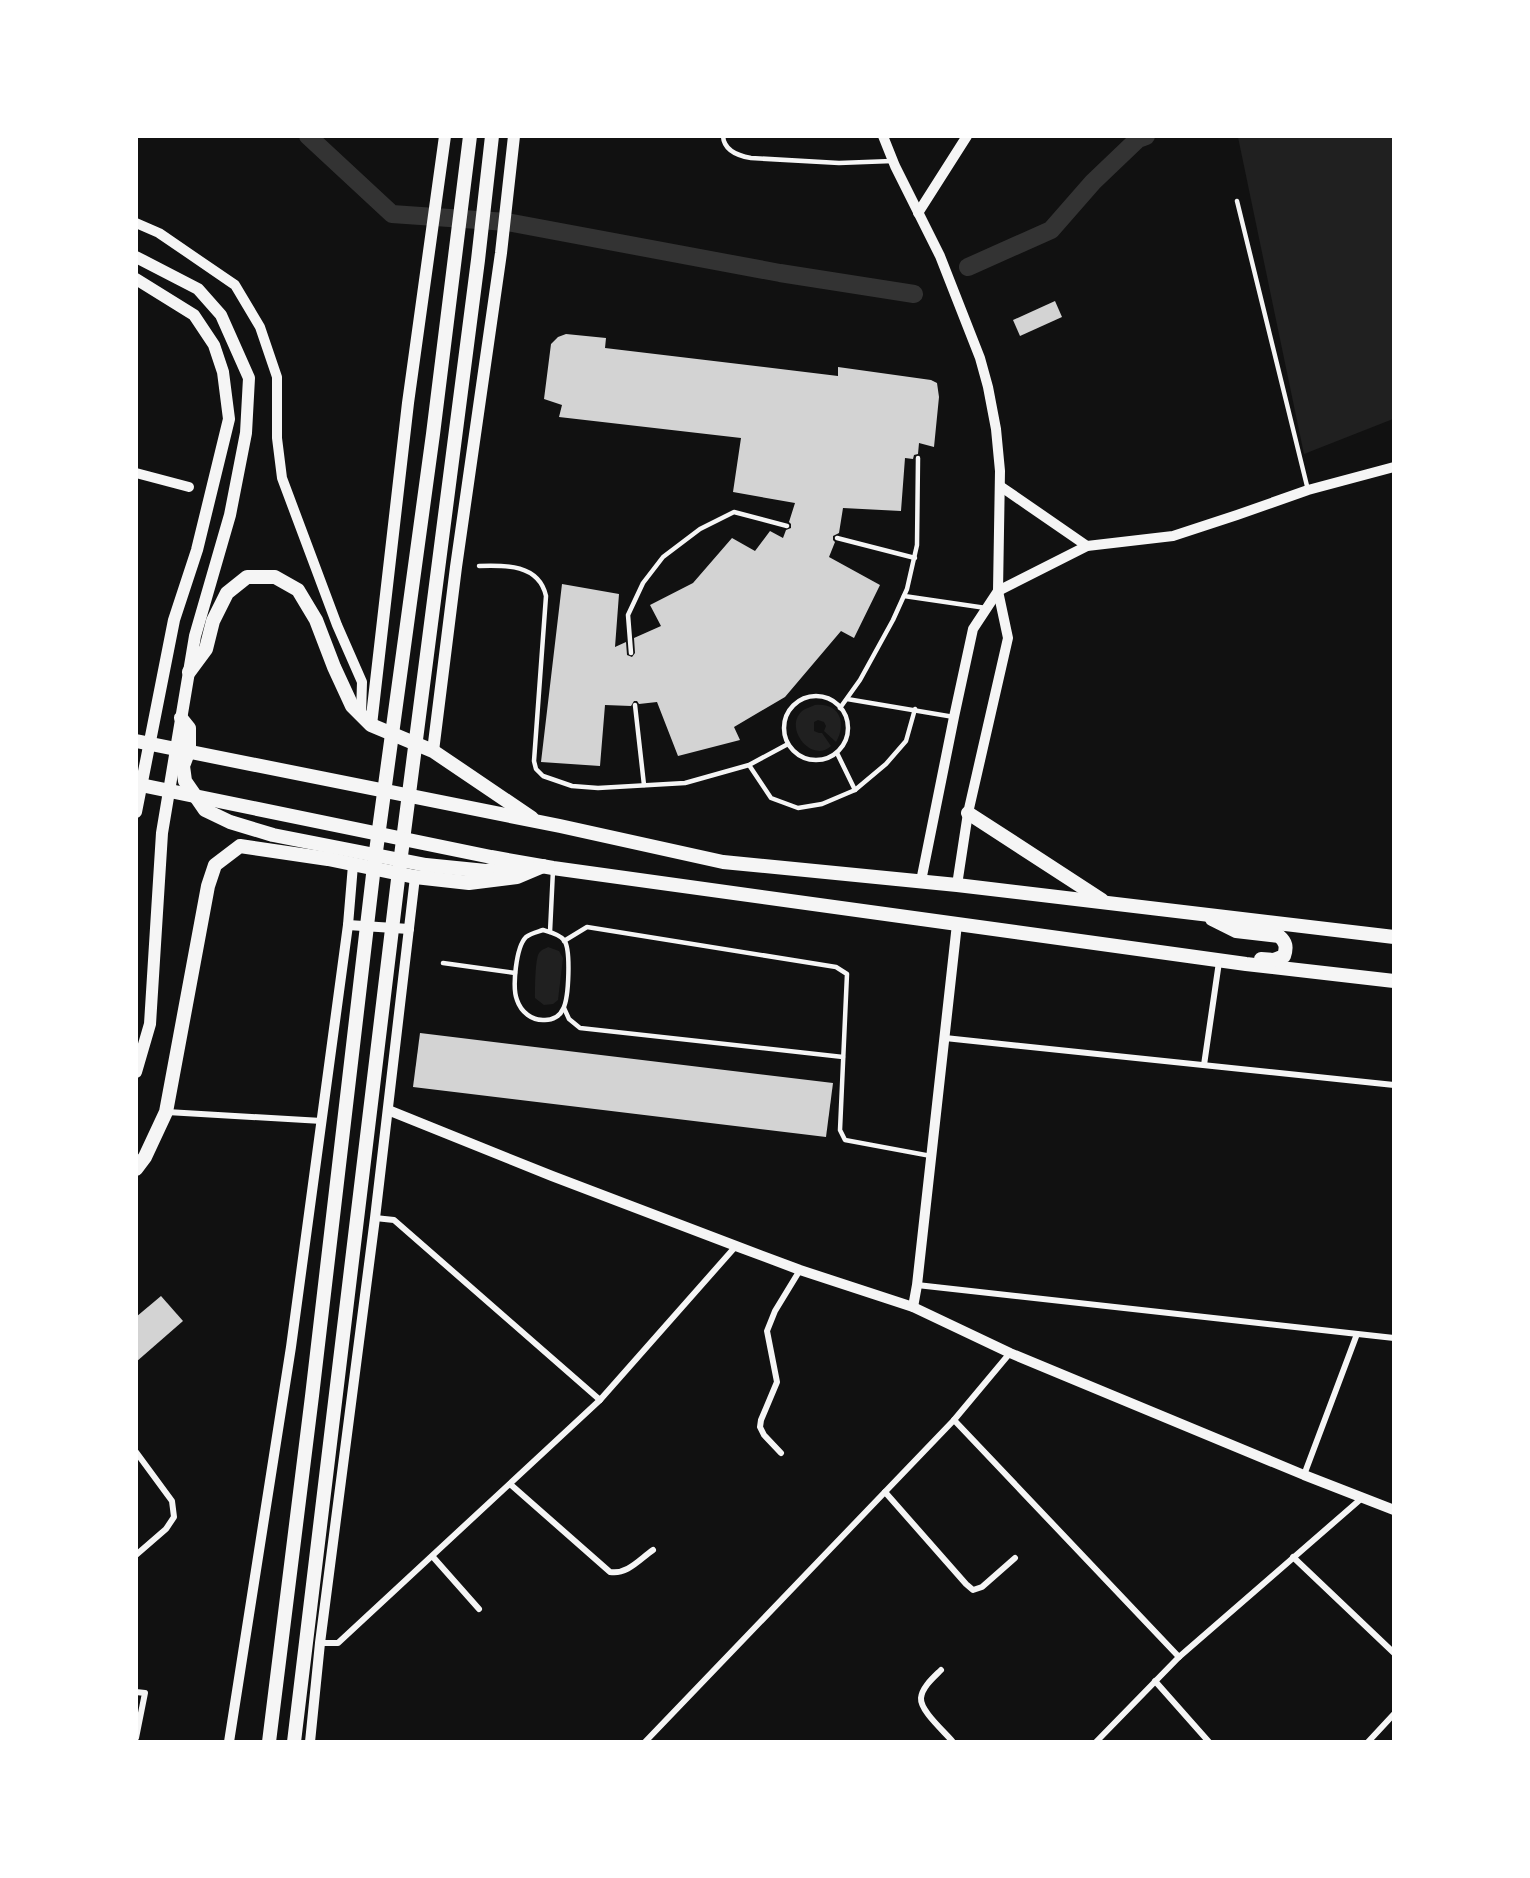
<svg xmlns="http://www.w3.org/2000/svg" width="1530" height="1878" viewBox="0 0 1530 1878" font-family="Jost,sans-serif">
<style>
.green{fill:#202020}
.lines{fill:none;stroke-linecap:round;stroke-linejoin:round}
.canal{stroke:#333;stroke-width:18}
.building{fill:#d3d3d3}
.service{stroke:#f5f5f5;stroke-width:4.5}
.minor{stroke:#f5f5f5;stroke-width:6}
.tertiary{stroke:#f5f5f5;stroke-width:10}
.secondary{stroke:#f5f5f5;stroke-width:12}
.primary{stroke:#f5f5f5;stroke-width:14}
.trunk{stroke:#f5f5f5;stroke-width:14}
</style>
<rect width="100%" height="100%" fill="#111"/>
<!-- green -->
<g class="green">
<path d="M1238,137H1393V419L1304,454Z"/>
<path d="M815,705C840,702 847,724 836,742L824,731L826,726L824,722L818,720L814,722V731L819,733H822L831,746C812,764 783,728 802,711C806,708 811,707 815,705Z"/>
<path d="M548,947L559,951L563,958L558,1000L553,1004L544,1005L535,998C535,990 535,959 539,953C542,949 545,949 548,947Z"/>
</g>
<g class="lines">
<!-- canal -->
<g class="canal">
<path d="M308,136L392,214L507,222L780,273L914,294"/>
<path d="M968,267L1051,230L1093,182L1138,139L1146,136"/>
</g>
</g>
<!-- building -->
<g class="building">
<path d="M1055,301L1062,317L1020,336L1013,320Z"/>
<path d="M566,334L606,338L605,348L838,376V367L931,380L937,383L939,397L934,447L919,443L918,454L914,455L913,459L905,458L901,511L843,508L839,533L833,536V540L835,542L829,557L880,585L854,638L841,631L785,697L734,727L740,740L678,756L657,702L639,704L637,701H634L631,706L605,705L600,766L541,762L562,584L619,594L615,647L626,642L627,655L632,657L635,653L634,638L661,626L650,605L693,583L732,538L755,551L770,531L783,538L786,530L791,528V524L789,522L795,503L733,492L741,438L559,417L562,405L544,399L551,344L558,337Z"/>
<path d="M420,1033L833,1083L826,1137L413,1087Z"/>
<path d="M161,1296L183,1321L136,1362V1317Z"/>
</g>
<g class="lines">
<!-- service -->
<g class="service">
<path d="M723,136C724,151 739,156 751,158L839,163L892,161"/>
<path d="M1237,201L1308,490"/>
<path d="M837,538L915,558"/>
<path d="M479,566C505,565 539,564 546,596L534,761L536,769L543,776L572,786L598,788L685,783L749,765L788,744"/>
<path d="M904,596L986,608"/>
<path d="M631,653L628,615L643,583L663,557L700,529L734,512L787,526"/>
<circle cx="816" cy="728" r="32"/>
<path d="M847,699L954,717"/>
<path d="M635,705L644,785"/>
<path d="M840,708L860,680L893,620L907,589L917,545L918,458"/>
<path d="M837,753L855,790"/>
<path d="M749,765L771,798L798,808L822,804L855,790L886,764L906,741L915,709"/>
<path d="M543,930C550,932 559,934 564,940C571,949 569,998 563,1009C560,1016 553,1020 545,1020C532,1021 521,1012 517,1000C512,987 516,947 526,937C531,933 537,932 543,930Z"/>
<path d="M550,932L553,870"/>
<path d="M564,941L587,927L836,967L847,974L840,1130L845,1140L931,1156"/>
<path d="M443,963L515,973"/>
<path d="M564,1008L569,1019L580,1028L843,1057"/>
</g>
<!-- minor -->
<g class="minor">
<path d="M945,1038L1394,1085"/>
<path d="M1204,1065L1219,962"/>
<path d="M167,1112L322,1121"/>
<path d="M375,1218L394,1220L600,1400L736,1246"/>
<path d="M917,1285L1394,1338"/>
<path d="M954,1420L1179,1657"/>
<path d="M136,1452L172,1501L174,1517L166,1529L136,1555"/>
<path d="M781,1453L764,1435L760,1427L761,1420L777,1382L767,1331L775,1311L800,1270"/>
<path d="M1304,1475L1357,1334"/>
<path d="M510,1484L610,1572C627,1575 640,1559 653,1550"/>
<path d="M885,1492L966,1584L973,1590L982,1587L1015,1558"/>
<path d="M433,1557L479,1609"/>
<path d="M1293,1557L1394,1653"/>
<path d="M320,1643H338L600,1400"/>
<path d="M941,1670C934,1677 922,1687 921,1698C920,1711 945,1732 953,1742"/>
<path d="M1155,1681L1209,1742"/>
<path d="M136,1692L145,1693L136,1738"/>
<path d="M645,1742L954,1420L1010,1353"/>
<path d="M1096,1742L1179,1657L1362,1498"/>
<path d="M1368,1742L1394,1714"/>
</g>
<!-- tertiary -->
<g class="tertiary">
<path d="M883,136L895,166L940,256L980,358L988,387L996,429L1000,471L998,591L1008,638L968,813L957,885"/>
<path d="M918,213L967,136"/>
<path d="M136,223L159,233L235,285L260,327L277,377V438L282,478L337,625L362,682L361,715"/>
<path d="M136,473L189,487"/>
<path d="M1000,486L1087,546"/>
<path d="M921,881L954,717L973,629L998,591L1087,546L1173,536L1237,515L1308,490L1394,467"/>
<path d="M348,925L409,929"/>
<path d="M388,1110L552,1176L736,1246L800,1270L913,1307L1010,1353L1304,1475L1394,1510"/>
<path d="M913,1307L917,1285L957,924"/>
<path d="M229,1742L291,1347L348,925L353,865"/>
<path d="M310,1742L320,1643L375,1218L415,877"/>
</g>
<!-- secondary -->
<g class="secondary">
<path d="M136,257L198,289L221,315L249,378L246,433L230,515L195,636L162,833L150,1024L136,1072"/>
<path d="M136,279L194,315L214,345L223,372L229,419L197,550L174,620L136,812"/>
<path d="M371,725L408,403L445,136"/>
<path d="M433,751L456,567L501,253L514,136"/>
</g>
<!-- primary -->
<g class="primary">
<path d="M269,1742L312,1396L374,866L433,434L470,136"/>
<path d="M294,1742L399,871L478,260L492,136"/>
</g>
<!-- trunk -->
<g class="trunk">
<path d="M189,672L206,649L213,621L227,593L247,577H275L298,590L316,620L334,667L352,706L371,725L433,751L532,818"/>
<path d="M181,718L189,728V750L183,766L185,781L205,810L230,822L273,835L426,865L486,871L517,864"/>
<path d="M136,741L560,826L723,862L957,885L1394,937"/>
<path d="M136,784L491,857L553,868L1246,964L1394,981"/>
<path d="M968,813L1102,900"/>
<path d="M1212,919L1236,931L1279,936C1286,942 1287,947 1284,956L1274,960L1261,959"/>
<path d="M136,1169L145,1157L166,1112L208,886L215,865L240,846L328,859L415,877L469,883L517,877L543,866"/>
</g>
</g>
<!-- border -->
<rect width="1530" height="1878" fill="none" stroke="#ffffff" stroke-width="276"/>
</svg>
